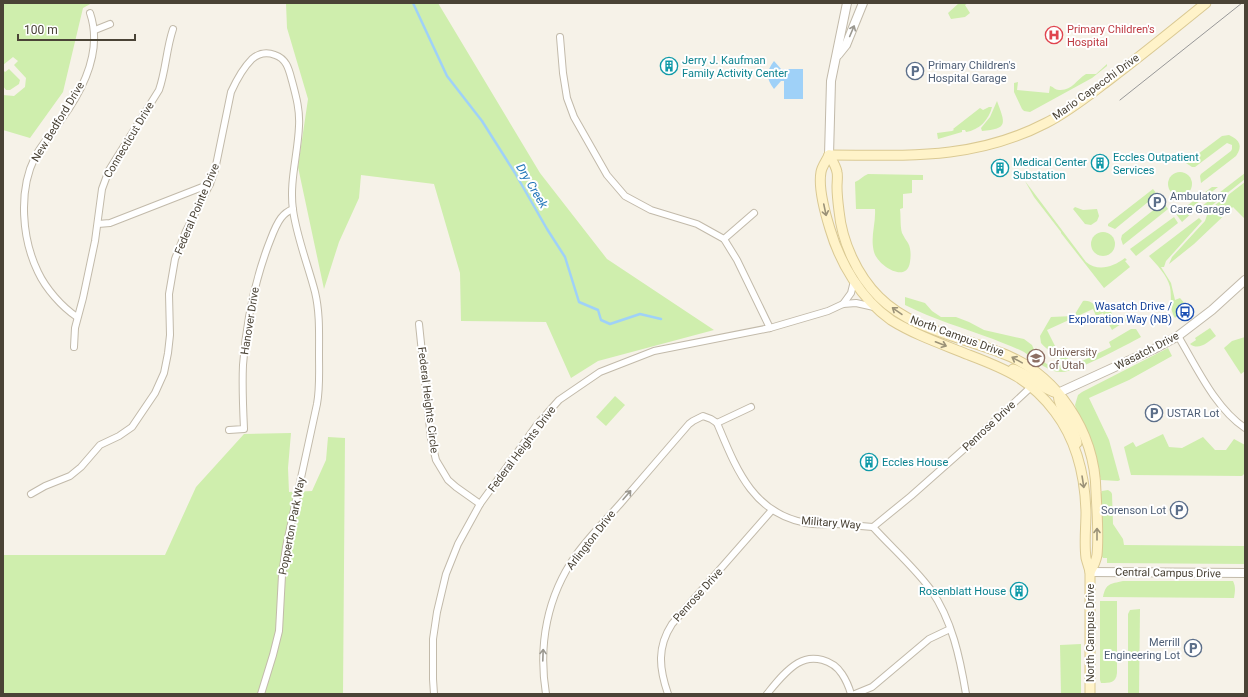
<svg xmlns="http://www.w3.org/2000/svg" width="1248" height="697" viewBox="0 0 1248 697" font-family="Roboto,sans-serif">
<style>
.green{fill:#cfeead}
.water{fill:#9fd1f8}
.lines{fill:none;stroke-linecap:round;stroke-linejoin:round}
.stream{stroke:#9fd1f8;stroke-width:2.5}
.minor-casing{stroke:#c2baaa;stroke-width:8}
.tertiary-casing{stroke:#c2baaa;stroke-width:10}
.secondary-casing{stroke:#dac993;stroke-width:11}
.minor{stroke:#fff;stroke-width:6}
.tertiary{stroke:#fff;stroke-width:8}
.secondary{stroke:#fff3c9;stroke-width:9}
.tram{stroke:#989898;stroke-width:1}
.oneway{stroke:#9b9890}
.oneway2{stroke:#9b9278}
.labels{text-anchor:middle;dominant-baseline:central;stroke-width:4;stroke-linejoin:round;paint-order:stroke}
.health-label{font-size:11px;fill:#be3a42;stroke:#fff;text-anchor:start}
.culture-label{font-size:11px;fill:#0d838f;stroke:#fff;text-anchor:start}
.service-label{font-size:11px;fill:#4e5e75;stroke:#fff;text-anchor:start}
.street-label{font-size:11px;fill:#4a4336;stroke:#fff}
.transit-label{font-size:11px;fill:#164399;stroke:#fff;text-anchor:end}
.education-label{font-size:11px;fill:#785e54;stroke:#fff;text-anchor:start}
.water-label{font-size:12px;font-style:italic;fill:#2276b9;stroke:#fff}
</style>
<rect width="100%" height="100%" fill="#f6f2e8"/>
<!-- green -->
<g class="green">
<path d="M3,3H92L83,8L63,92L30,138L3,130V95L14,96L25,87L26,78L14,65L18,61L13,57L3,65Z"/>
<path d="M286,3H438L540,173L607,259L714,330L598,361L571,378L546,322L461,321L460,273L434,184L361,175L359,198L339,242L324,289L298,167L308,99L287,28Z"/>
<path d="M959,3H968L965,5L970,13L965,17L951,19L948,13Z"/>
<path d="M1107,64V66L1092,78L1030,112L1024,111L1022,109L1014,92V83L1018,82L1017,90L1049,93L1050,86C1054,87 1055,90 1059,90C1072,91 1076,80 1086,74H1096Z"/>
<path d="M9,69L20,80L19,84L10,90H6L3,86V70L5,72Z"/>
<path d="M997,101C1005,123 1009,129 982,131L981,128L990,117Z"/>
<path d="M989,107H992C989,120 979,130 966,132L965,130H962V132L938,139L937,133L952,131L954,130L953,129L980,108L983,110Z"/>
<path d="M1229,135C1240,140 1243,146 1236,156L1201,183L1200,176L1201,174L1231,151L1232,149V145L1227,143L1195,167H1192L1186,163L1222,136Z"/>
<circle cx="1180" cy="184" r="12"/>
<path d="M1245,173V179L1206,210L1202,206Z"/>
<path d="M868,174L923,175V180H912V193L903,194V208L900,209C901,216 900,226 902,233C904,237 906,240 908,243C911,248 911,256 910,262C907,284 878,266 874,252C870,237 876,224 875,209H856L855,182C860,180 863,176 868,174Z"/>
<path d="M1025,181L1086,262C1098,272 1113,267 1125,258L1127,260L1125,261L1130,267L1104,288L1061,233V232L1034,197Z"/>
<path d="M1245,182V219L1233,207L1194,244L1169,264L1172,257L1205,221L1207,215L1206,212Z"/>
<path d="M1212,187H1218L1192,207L1194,211L1182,222L1176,214Z"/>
<path d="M1153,189L1168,209L1123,245L1121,239L1122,235L1156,208L1155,203L1151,201L1148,202L1115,229L1108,226V224Z"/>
<path d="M1075,207L1083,210L1097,209L1099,216L1097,221L1091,225L1085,224L1073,209Z"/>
<path d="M1174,217L1178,223L1136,256L1130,249Z"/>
<path d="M1199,218L1202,221L1166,261L1164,267H1161L1171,283L1175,300L1180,298L1186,305L1176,311L1179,314L1175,318C1169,309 1172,297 1170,287C1167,275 1157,265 1149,256Z"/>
<circle cx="1103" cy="244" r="12"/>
<path d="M905,297L925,303L932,311L941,317H956L969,322L984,330L1024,339L1032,345L1037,356L1041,360L1050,366L1057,365C1060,355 1046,350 1041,343L1040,336L1051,317L1073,316L1075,314L1083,301C1091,300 1095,305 1099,311L1107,309L1111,311L1115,324L1120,323L1121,319L1127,316V320L1112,330L1103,313L1096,316L1093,309L1047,330L1058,352L1076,364L1111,347L1109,342L1131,329H1136L1141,337C1126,345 1075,373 1061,372C1047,372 1035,359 1024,352C1014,347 1003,343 993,339C963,328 933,319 905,305Z"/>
<path d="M1210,328L1216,336C1208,342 1199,351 1190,344L1196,340L1195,338Z"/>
<path d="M1245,337V371L1241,374L1224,348L1232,341Z"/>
<path d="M1168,348L1172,356L1129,380L1089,398L1109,440L1120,480L1118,481L1101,480L1090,440L1077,413L1075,405L1078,395L1082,392Z"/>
<path d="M615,396L625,405L606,426L596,417Z"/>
<path d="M291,433L288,468L289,492L312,491L326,460L328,437L345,438L343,694H3V555H165L196,487L244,434Z"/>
<path d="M1163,434L1169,447L1182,448L1203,437L1215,450H1226L1234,439L1245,445V473L1242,476L1131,475L1124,447L1133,442L1136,447Z"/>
<path d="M1108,490L1111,492L1112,494L1113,524L1123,539L1124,545L1245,546V564L1107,563V558H1103L1101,555V494L1102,491Z"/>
<path d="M1123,581H1233C1236,587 1235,592 1234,598L1103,597C1106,583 1110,584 1123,581Z"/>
<path d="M1100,601H1117V673C1116,683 1110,683 1101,683L1100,680Z"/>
<path d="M1140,609L1139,694H1128V614L1130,610Z"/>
<path d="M1081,644V694H1061L1060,645Z"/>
</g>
<!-- water -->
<path class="water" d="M774,61L781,69H803V99H784V81H781L774,89C766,79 766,71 774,61Z"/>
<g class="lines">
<!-- stream -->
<path class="stream" d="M413,3L447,76L482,121L515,173L547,229L565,257L579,302L598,310L601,320L610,324L640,314L661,319"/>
<defs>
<g id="minor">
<path d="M95,30L110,24"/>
<path d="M560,37L563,73L567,98L574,117L607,175L625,196L651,210L697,224L724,239L737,260L770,328"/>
<path d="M98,224L110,223L210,184"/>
<path d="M724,239L754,213"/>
<path d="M843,304L851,293L854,281"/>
<path d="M77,317C62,307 46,289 38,272C22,239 18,191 35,157C42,143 53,133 61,120C83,90 103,51 90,13"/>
<path d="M419,324L431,439L436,460L448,480L456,487L480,504"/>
<path d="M1178,336C1196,366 1215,408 1245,428"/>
<path d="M74,347L75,328L83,298L95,241L102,189L109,170L159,90C166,70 166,50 173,29"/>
<path d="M717,423C736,468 752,513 806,523C816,525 826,524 836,524C848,525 861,526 873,527C892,548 914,567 931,590C952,620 960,658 966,694"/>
<path d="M717,423L751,407"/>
<path d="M229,430L244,429C243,408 242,386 243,365C246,325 254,284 268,246C272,236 275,226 281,218C284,214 288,211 293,209"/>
<path d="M31,494L45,486L70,476L81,467L100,445L119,436L132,427L155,393L164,373L168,353L170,335L169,294L175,259L186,231L210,184L215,170L231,92C236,81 243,68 252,59C259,53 267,52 275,55C287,59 289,70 292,81C296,96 300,110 299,126C298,154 289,182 293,210C297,238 308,265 315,292C320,313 319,334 319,355C319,372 320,388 317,404L286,547L282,575L279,631L273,655L261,694"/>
<path d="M873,527L911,496L972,442L1031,387"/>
<path d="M434,694L433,679V639L437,612L446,574L458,544L480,504L504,471L536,426L559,400L600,372L654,351L770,328L828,311L843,304L856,303L874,307"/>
<path d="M546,694C538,645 547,596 576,555C589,537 605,521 620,504C643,477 666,451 689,424L693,421L703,416L711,419L717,423"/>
<path d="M668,694C659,668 657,647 672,624L772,510"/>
<path d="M767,694C776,683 786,670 798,663C813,654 833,660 842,674C846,680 849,687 851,694"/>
<path d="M855,694L872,687L929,639L950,629"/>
</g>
<g id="tertiary">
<path d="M838,55L846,45L863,3"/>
<path d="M829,155L831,81L847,3"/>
<path d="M1058,393L1154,349L1178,336L1212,310L1245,280"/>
<path d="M1090,572L1245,573"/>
</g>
<g id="secondary">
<path d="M829,155C827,160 822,166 821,172C818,188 825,213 830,229C840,263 861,299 891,320C915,335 942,344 969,355C1006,369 1030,379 1055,412C1077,441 1085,477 1086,512C1086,527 1084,543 1086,558C1087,562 1089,567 1090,572V694"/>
<path d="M829,155C832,160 836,166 837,172C838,176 837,182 837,187C837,195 838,203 839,211C842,242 857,275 879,297C911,329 958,336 999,352C1057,373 1095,431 1096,492C1097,513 1099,535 1097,555C1096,561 1093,567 1090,572"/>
<path d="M829,155C869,155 910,157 950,152C983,148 1017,138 1046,123C1068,112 1089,95 1109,80C1142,55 1174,29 1206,3"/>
<path d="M1013,369C1030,374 1040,389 1057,393"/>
<path d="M1058,394C1059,412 1075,424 1077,443"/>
</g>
</defs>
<!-- minor casing -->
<use href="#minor" class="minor-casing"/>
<!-- tertiary casing -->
<use href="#tertiary" class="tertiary-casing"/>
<!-- secondary casing -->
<use href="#secondary" class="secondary-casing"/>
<!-- minor -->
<use href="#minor" class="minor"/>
<!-- tertiary -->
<use href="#tertiary" class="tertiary"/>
<!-- secondary -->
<use href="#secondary" class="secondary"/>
<!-- tram -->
<path class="tram" d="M1120,100L1242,3"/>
</g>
<!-- one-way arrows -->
<defs><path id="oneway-shaft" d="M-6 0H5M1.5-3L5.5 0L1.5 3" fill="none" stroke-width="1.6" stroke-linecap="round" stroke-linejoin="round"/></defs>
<g class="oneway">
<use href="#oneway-shaft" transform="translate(852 31) rotate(-67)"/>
<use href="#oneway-shaft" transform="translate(627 495) rotate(-49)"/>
<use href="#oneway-shaft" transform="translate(543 655) rotate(-88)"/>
</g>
<g class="oneway2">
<use href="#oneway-shaft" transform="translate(825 210) rotate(78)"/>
<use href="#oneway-shaft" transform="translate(897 311) rotate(-145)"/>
<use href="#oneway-shaft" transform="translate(941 344) rotate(21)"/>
<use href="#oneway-shaft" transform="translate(1017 360) rotate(-151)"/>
<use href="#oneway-shaft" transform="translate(1083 482) rotate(81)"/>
<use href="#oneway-shaft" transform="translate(1097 534) rotate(-90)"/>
</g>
<!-- icons -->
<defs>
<symbol id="hospital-ring" viewBox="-11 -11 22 22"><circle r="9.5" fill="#fff" stroke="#e0444e" stroke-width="1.5"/><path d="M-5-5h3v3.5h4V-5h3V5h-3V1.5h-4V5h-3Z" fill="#e0444e"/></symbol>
<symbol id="building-ring" viewBox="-11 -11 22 22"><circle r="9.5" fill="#fff" stroke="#0f9aa8" stroke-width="1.5"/><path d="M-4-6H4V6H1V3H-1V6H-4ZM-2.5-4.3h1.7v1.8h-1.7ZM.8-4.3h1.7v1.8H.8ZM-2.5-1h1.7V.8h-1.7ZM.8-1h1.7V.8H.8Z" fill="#0f9aa8"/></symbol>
<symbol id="parking-ring" viewBox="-11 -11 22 22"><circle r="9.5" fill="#fff" stroke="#5c6f8a" stroke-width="1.5"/><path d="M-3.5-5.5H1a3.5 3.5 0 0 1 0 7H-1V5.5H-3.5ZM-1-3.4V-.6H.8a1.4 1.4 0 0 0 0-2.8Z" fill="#5c6f8a"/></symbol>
<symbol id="bus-ring" viewBox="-11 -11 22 22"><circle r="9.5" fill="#fff" stroke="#1a4fb4" stroke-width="1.5"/><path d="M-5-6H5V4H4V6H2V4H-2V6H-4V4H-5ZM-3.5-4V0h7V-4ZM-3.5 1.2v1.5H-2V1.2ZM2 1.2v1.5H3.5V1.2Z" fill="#1a4fb4"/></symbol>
<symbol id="university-ring" viewBox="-11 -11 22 22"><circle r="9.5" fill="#fff" stroke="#8d6e63" stroke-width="1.5"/><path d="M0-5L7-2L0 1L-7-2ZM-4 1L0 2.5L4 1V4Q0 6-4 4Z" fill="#8d6e63"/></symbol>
</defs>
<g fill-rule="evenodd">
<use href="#hospital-ring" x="1044" y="25" width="20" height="20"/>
<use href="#building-ring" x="659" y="56" width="20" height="20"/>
<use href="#parking-ring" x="905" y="61" width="20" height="20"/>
<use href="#building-ring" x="1090" y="153" width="20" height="20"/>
<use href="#building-ring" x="990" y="158" width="20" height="20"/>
<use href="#parking-ring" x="1147" y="192" width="20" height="20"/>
<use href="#bus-ring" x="1175" y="302" width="20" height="20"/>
<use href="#university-ring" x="1026" y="348" width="20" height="20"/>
<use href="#parking-ring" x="1144" y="403" width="20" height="20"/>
<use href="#building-ring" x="859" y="452" width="20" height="20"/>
<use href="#parking-ring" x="1169" y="500" width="20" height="20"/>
<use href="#building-ring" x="1009" y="581" width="20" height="20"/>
<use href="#parking-ring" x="1183" y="638" width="20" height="20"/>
</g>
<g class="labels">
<!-- health labels -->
<g class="health-label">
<text x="1067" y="29">Primary Children's<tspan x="1067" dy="13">Hospital</tspan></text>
</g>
<!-- culture labels -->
<g class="culture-label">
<text x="682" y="60">Jerry J. Kaufman<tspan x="682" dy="13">Family Activity Center</tspan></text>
<text x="1113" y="157">Eccles Outpatient<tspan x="1113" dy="13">Services</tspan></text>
<text x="1013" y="162">Medical Center<tspan x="1013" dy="13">Substation</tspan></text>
<text x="882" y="462">Eccles House</text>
<text x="1006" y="591" text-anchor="end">Rosenblatt House</text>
</g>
<!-- service labels -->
<g class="service-label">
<text x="928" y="65">Primary Children's<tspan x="928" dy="13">Hospital Garage</tspan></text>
<text x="1170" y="196">Ambulatory<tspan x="1170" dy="13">Care Garage</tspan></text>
<text x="1167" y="413">USTAR Lot</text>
<text x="1166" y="510" text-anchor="end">Sorenson Lot</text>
<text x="1180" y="642" text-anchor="end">Merrill<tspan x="1180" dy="13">Engineering Lot</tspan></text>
</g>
<!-- street labels -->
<g class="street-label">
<text transform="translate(1096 87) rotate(-36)">Mario Capecchi Drive</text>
<text transform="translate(58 122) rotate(-59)">New Bedford Drive</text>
<text transform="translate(129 140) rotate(-59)">Connecticut Drive</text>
<text transform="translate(197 209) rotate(-67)">Federal Pointe Drive</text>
<text transform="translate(250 321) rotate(-81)">Hanover Drive</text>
<text transform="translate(957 336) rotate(20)">North Campus Drive</text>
<text transform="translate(1147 351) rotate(-27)">Wasatch Drive</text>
<text transform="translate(428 400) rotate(83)">Federal Heights Circle</text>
<text transform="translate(989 426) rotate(-43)">Penrose Drive</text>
<text transform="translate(522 449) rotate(-53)">Federal Heights Drive</text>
<text transform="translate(831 523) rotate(5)">Military Way</text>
<text transform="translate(292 526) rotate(-79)">Popperton Park Way</text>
<text transform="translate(591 540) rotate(-52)">Arlington Drive</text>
<text transform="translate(1168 573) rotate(1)">Central Campus Drive</text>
<text transform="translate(698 595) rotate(-48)">Penrose Drive</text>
<text transform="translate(1090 633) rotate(-90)">North Campus Drive</text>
</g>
<!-- transit labels -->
<g class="transit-label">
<text x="1172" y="306">Wasatch Drive /<tspan x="1172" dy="13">Exploration Way (NB)</tspan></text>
</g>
<!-- education labels -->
<g class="education-label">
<text x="1049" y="352">University<tspan x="1049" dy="13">of Utah</tspan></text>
</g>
<!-- water labels -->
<g class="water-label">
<text transform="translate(532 186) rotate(59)">Dry Creek</text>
</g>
</g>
<!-- border -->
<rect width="1248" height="697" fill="none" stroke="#4a4336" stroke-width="8"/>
<!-- scale -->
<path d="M18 34v6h117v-6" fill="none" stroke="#4a4336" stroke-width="2"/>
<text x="24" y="34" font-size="12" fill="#4a4336" stroke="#ffffff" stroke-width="3" paint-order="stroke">100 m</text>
</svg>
